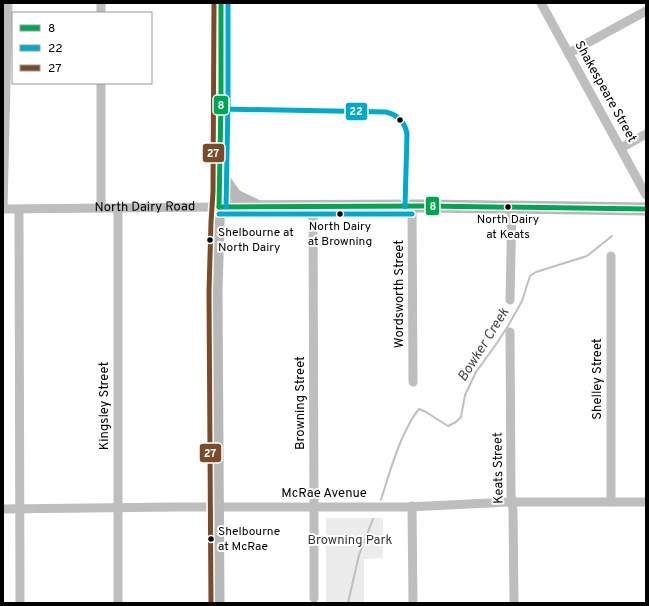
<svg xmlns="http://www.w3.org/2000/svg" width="649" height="606" viewBox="0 0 649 606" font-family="Overpass,sans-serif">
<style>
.green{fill:#ececec}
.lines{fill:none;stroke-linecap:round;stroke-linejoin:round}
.stream{stroke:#bfbfbf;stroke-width:2}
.street{stroke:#bebebe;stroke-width:9}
.secondary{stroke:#b8b8b8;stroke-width:13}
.bus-1-casing{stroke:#fff;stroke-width:8}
.bus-2-casing{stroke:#fff;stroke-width:8}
.bus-3-casing{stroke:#fff;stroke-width:8}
.bus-1{stroke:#00a651;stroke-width:5}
.bus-2{stroke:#00a9ce;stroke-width:5}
.bus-3{stroke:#7a4b2a;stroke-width:5}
.bus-dot{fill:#000;stroke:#fff;stroke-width:1.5}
.labels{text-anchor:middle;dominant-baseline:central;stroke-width:4;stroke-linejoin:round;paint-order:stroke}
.bus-label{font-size:12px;fill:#000;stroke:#fff}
.street-label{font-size:13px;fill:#000;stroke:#fff}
.park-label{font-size:13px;fill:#333;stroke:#fff}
.water-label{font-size:14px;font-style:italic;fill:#444;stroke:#fff}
.line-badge{stroke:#fff;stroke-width:1.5}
.badge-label{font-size:11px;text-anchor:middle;font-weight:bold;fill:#fff}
</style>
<rect width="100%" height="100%" fill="#fff"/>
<!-- green -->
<path class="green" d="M326,518H383V558L364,559V603H326Z"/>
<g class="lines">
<!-- stream -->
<g class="stream">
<path d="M381,500C387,480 393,460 401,441C406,430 411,418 419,409L426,412L448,426L456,422L461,417L465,395L476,372L497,343L508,326L522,301L530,276L536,272L587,256L612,236"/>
<path d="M348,603L359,555L373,519"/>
</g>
<!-- street -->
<g class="street">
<path d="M541,3L646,195"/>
<path d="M101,13V3"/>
<path d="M569,53L646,11"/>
<path d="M621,148L646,134"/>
<path d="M313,207L314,512V598"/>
<path d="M412,207L413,382"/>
<path d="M101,208V83"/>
<path d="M118,208V603"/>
<path id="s1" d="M3,209L219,207"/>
<path d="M3,209L8,3"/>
<path d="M19,210L20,603"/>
<path d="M510,300L512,207"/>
<path d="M510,332L511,494L513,511L514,603"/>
<path d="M611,502V256"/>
<path d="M412,506L413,603"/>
<path d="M3,509L175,507H407L512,502H646"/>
</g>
<!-- secondary -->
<g class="secondary">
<path d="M220,174L235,195L240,198L255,205"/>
<path d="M219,207L427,206L646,209"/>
<path d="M218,603L216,292L218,222L220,192L221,3"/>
</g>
<defs>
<g id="bus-1">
<path d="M219,207L427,206L646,209"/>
<path d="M219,207L221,102V3"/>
</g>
<g id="bus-2">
<path d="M221,109L386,112C398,115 405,122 407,134L405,207"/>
<path d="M226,207L228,102V3"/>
<path d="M219,214H412"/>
</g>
<path id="bus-3" d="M211,603L209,292L211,222L213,192L214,3"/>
</defs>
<!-- bus-1 casing -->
<use href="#bus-1" class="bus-1-casing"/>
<!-- bus-2 casing -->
<use href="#bus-2" class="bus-2-casing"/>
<!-- bus-3 casing -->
<use href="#bus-3" class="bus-3-casing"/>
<!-- bus-1 -->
<use href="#bus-1" class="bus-1"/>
<!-- bus-2 -->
<use href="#bus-2" class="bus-2"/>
<!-- bus-3 -->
<use href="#bus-3" class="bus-3"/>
</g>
<!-- markers -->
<g class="bus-dot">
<circle cx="400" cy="120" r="3.5"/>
<circle cx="508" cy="207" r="3.5"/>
<circle cx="340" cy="214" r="3.5"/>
<circle cx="210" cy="240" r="3.5"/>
<circle cx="211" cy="539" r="3.5"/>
</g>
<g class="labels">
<!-- bus labels -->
<g class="bus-label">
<text x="508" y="220">North Dairy<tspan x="508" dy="15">at Keats</tspan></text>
<text x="340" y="227">North Dairy<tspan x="340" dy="15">at Browning</tspan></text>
<text x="218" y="233" text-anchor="start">Shelbourne at<tspan x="218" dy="15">North Dairy</tspan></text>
<text x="218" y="532" text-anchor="start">Shelbourne<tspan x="218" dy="15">at McRae</tspan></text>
</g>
<!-- street labels -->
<g class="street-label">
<text transform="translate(605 92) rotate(61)">Shakespeare Street</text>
<text stroke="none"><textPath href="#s1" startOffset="142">North Dairy Road</textPath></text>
<text transform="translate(400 294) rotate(-90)">Wordsworth Street</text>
<text transform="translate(598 379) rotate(-90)">Shelley Street</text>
<text transform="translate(301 403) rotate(-90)">Browning Street</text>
<text transform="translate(105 406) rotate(-90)">Kingsley Street</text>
<text transform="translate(499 468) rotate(-91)">Keats Street</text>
<text x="324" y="494">McRae Avenue</text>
</g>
<!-- park labels -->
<g class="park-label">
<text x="350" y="541">Browning Park</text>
</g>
<!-- water labels -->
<g class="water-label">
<text transform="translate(484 345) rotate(-58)">Bowker Creek</text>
</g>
</g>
<g class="line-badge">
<rect x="213" y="95" width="16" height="20" rx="4" fill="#00a651"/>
<rect x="345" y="102" width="23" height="19" rx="4" fill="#00a9ce"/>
<rect x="202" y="143" width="23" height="20" rx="4" fill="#7a4b2a"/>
<rect x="425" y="196" width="15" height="20" rx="4" fill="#00a651"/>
<rect x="199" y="443" width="23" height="20" rx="4" fill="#7a4b2a"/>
</g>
<g class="badge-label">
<text x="221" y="109">8</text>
<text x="356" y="115">22</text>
<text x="213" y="157">27</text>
<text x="433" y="210">8</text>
<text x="210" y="457">27</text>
</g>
<!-- border -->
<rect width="649" height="606" fill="none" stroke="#000000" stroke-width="8"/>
<!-- legend -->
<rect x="12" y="12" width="140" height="72" fill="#ffffff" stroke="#999999"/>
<rect x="20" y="25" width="20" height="6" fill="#00a651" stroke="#999999"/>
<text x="48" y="32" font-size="12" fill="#000000">8</text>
<rect x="20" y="45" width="20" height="6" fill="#00a9ce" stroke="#999999"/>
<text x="48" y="52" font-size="12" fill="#000000">22</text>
<rect x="20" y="65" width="20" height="6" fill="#7a4b2a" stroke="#999999"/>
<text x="48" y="72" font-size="12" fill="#000000">27</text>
</svg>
